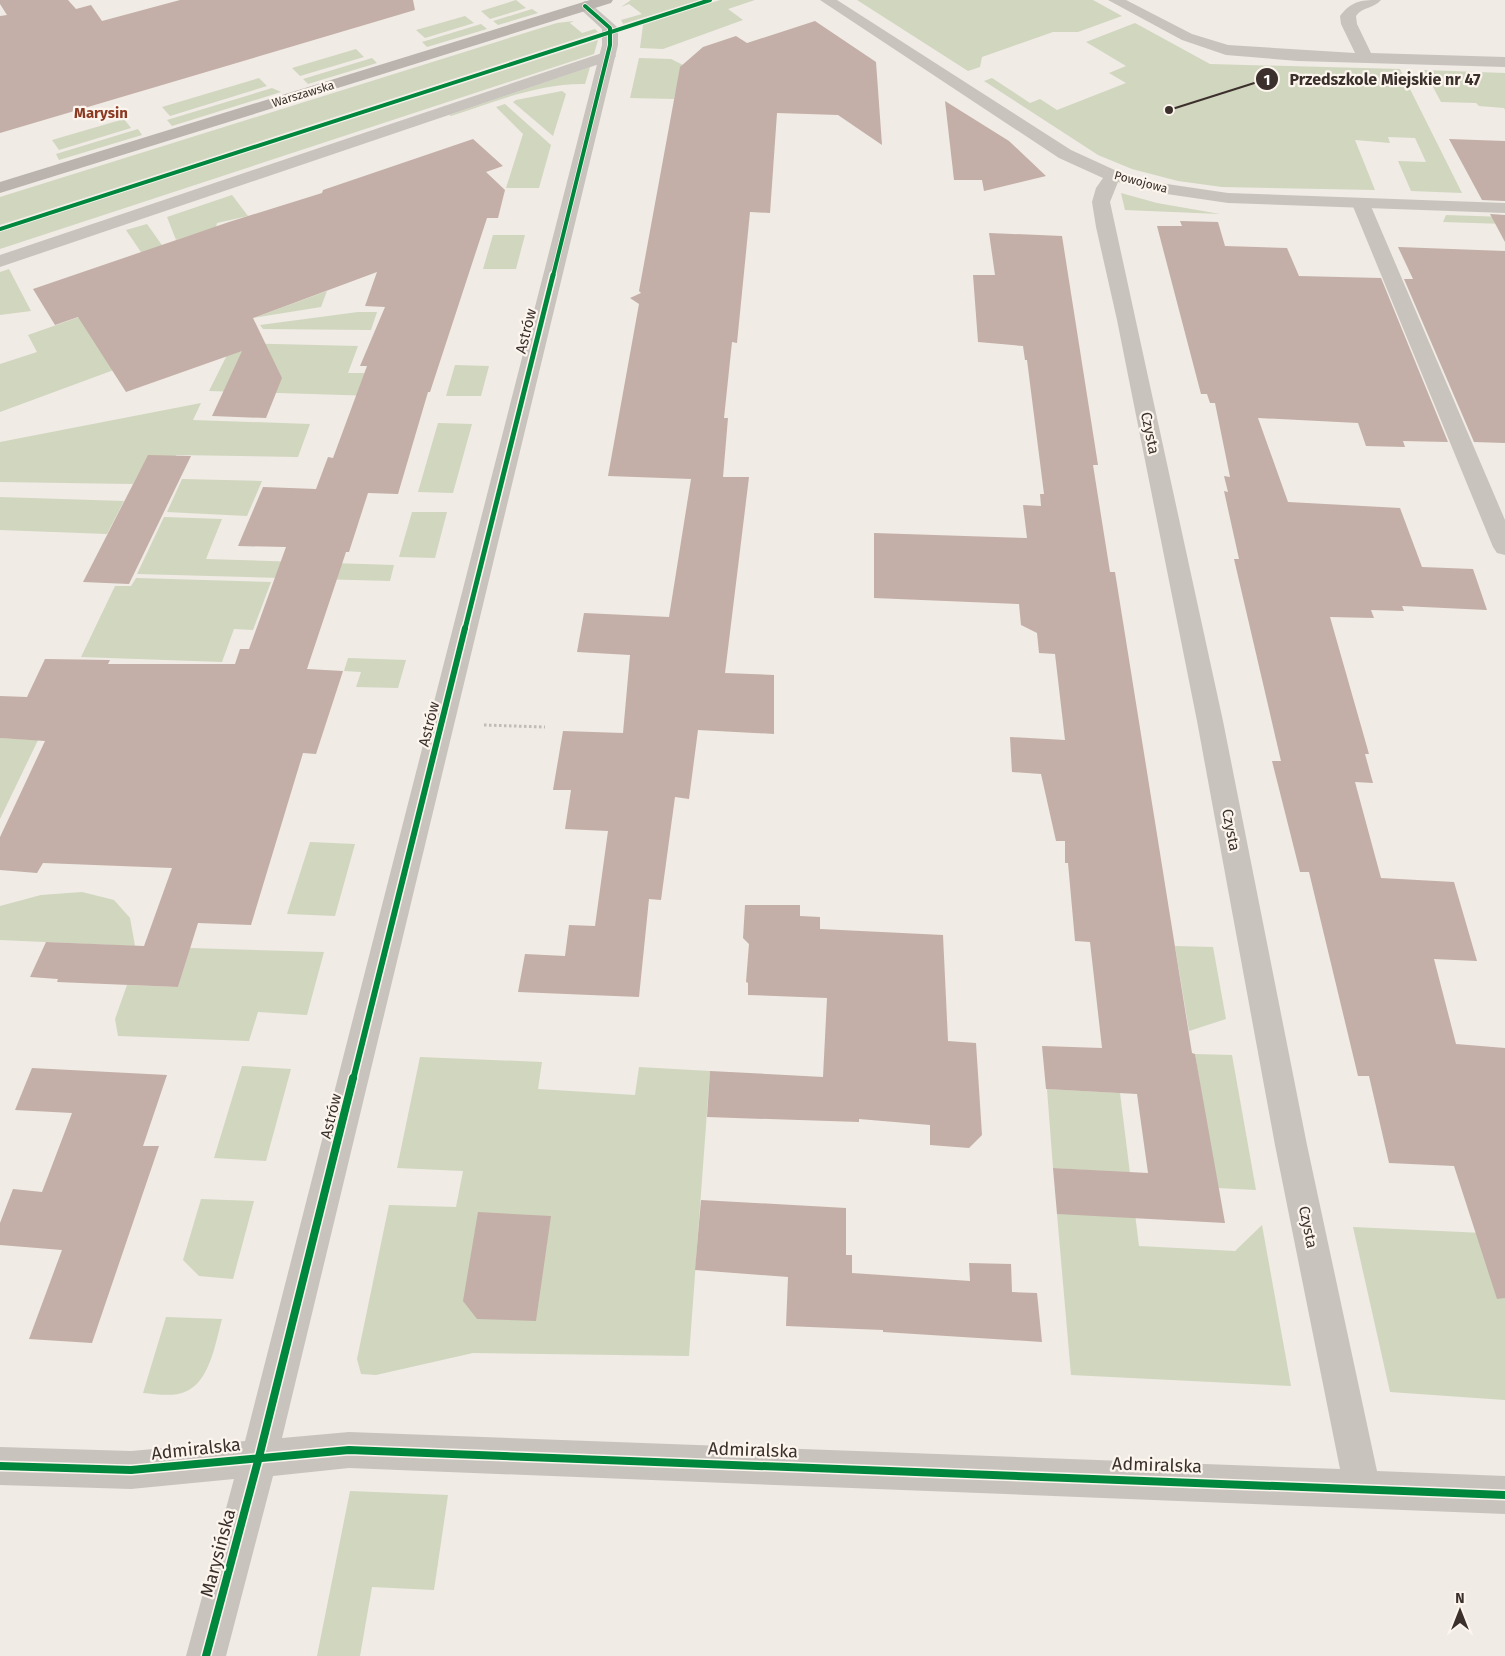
<svg xmlns="http://www.w3.org/2000/svg" width="1505" height="1656" viewBox="0 0 1505 1656" font-family="'Fira Sans',sans-serif">
<style>
.green{fill:#d1d6bf}
.building{fill:#c3afa7}
.lines{fill:none;stroke-linecap:round;stroke-linejoin:round}
.path{stroke:#c2bbb6;stroke-width:3;stroke-dasharray:2.5 2.5;stroke-linecap:butt}
.lane{fill:#c9c3be;fill-rule:evenodd}
.street{fill:#c9c3be;fill-rule:evenodd}
.secondary{fill:#bab3ae;fill-rule:evenodd}
.cycleway-far3-casing{stroke:#fbf5ee;stroke-width:5.5}
.cycleway-far2-casing{stroke:#fbf5ee;stroke-width:8}
.cycleway-far1-casing{stroke:#fbf5ee;stroke-width:9}
.cycleway-casing{stroke:#fbf5ee;stroke-width:11}
.cycleway-far3{stroke:#00873e;stroke-width:4}
.cycleway-far2{stroke:#00873e;stroke-width:5}
.cycleway-far1{stroke:#00873e;stroke-width:6}
.cycleway{stroke:#00873e;stroke-width:8}
.labels{text-anchor:middle;dominant-baseline:central;stroke-width:4.5;stroke-linejoin:round;paint-order:stroke}
.far-street-label{font-size:12px;fill:#3b302b;stroke:#fbf5ee}
.far-quarter-label{font-size:15px;font-weight:bold;fill:#8c3b22;stroke:#fbf5ee}
.street-label{font-size:15px;fill:#3b302b;stroke:#fbf5ee}
.near-street-label{font-size:18px;fill:#3b302b;stroke:#fbf5ee}
.leader{fill:none;stroke:#3b302b;stroke-width:2}
.callout-dot{fill:#3b302b;stroke:#fbf5ee;stroke-width:2}
.mark-label{font-size:15px;text-anchor:middle;font-weight:bold;fill:#fff}
.callout-label{font-size:16px;text-anchor:middle;font-weight:bold;fill:#3b302b;stroke:#fbf5ee;stroke-width:4.5;stroke-linejoin:round;paint-order:stroke}
</style>
<rect width="100%" height="100%" fill="#f0ebe5"/>
<!-- green -->
<g class="green">
<path d="M516,0L526,8L490,19L481,11Z"/>
<path d="M631,0H699L623,24L621,20L642,14L629,4L621,7Z"/>
<path d="M720,0H755L728,9L743,20L663,49L640,48L643,25Z"/>
<path d="M857,0H1093L1122,16L1078,32H1053L982,57L980,67L968,71Z"/>
<path d="M532,9L538,13L498,25L493,21Z"/>
<path d="M465,16L474,23L425,38L416,30Z"/>
<path d="M574,21L570,23L582,33L595,29L598,32L0,225V197L557,23Z"/>
<path d="M1135,23L1210,64L1400,69L1462,193L1411,191L1398,161L1426,162L1415,138L1388,137L1390,143L1355,140L1375,190L1222,187L1178,181L1132,169L1098,155L984,81L992,78L1030,103L1040,99L1057,110L1126,83L1109,73L1126,66L1086,42Z"/>
<path d="M481,24L487,29L427,47L422,42Z"/>
<path d="M598,40L594,54L0,249V232Z"/>
<path d="M356,49L364,57L300,76L292,68Z"/>
<path d="M372,58L377,63L308,84L303,79Z"/>
<path d="M639,58L671,59L683,65L674,99L630,98Z"/>
<path d="M590,67L585,84C539,83 494,102 451,116L449,115Z"/>
<path d="M1424,70L1505,73V110L1504,108L1479,106L1476,103L1441,102Z"/>
<path d="M259,78L267,86L170,116L162,107Z"/>
<path d="M272,88L281,92L172,126L167,120Z"/>
<path d="M562,91L566,94L553,136L513,102L516,100Z"/>
<path d="M505,104L551,145L539,188H506L523,134L496,107Z"/>
<path d="M124,119L131,128L59,150L52,140Z"/>
<path d="M138,129L142,135L59,160L56,154Z"/>
<path d="M1121,193L1157,203L1220,214L1125,210Z"/>
<path d="M232,195L248,216L217,223L216,227L176,240L167,217Z"/>
<path d="M1446,215L1505,217V224L1443,222Z"/>
<path d="M147,224L222,330L0,412V364L37,352L28,335L79,317L160,280L126,230Z"/>
<path d="M493,235H525L516,269H483Z"/>
<path d="M9,269L31,311L0,315V272Z"/>
<path d="M327,291L321,307L253,318Z"/>
<path d="M358,312H377L371,330L263,329L260,325Z"/>
<path d="M233,343L358,346L348,373H383L376,396L209,391Z"/>
<path d="M455,365L489,366L481,396H446Z"/>
<path d="M201,403L193,420L310,424L298,457L176,455L168,472L140,471L133,484L0,482V442Z"/>
<path d="M438,423L472,424L453,493L418,492Z"/>
<path d="M182,479L262,481L247,516L167,512Z"/>
<path d="M0,497L124,501L107,534L0,530Z"/>
<path d="M412,512H447L435,558L399,557Z"/>
<path d="M164,517L222,519L206,559L394,565L390,581L137,574Z"/>
<path d="M136,578L271,582L253,630L234,629L222,662L81,657L115,586H131Z"/>
<path d="M348,658L406,660L398,688L356,687L361,672L344,671Z"/>
<path d="M0,738L38,740L0,819Z"/>
<path d="M310,842L355,844L335,916L287,914Z"/>
<path d="M82,892L114,900L130,918L135,946L0,940V906L41,895Z"/>
<path d="M1175,946L1213,947L1226,1019L1189,1031Z"/>
<path d="M190,948L324,952L307,1015L258,1012L249,1041L118,1036L115,1019L127,985L178,987Z"/>
<path d="M1195,1054L1232,1055L1256,1190L1217,1188Z"/>
<path d="M420,1057L542,1062L538,1089L635,1095L639,1067L710,1071L689,1356L473,1353L376,1375L361,1374L357,1359L389,1205L456,1207L463,1171L397,1168Z"/>
<path d="M242,1066L291,1069L266,1161L214,1158Z"/>
<path d="M1047,1089L1120,1093L1139,1246L1235,1251L1262,1225L1291,1386L1071,1375L1057,1214L1101,1171L1053,1168Z"/>
<path d="M201,1199L254,1201L233,1279L199,1276L183,1260Z"/>
<path d="M1353,1227L1505,1234V1400L1390,1392Z"/>
<path d="M166,1317L222,1319C215,1344 209,1389 178,1394C167,1396 154,1394 143,1393Z"/>
<path d="M350,1491L448,1495L434,1590L372,1587L360,1656H317Z"/>
</g>
<!-- building -->
<g class="building">
<path d="M0,0H68L76,9L91,5L102,21L180,0H413L415,10L0,133V16L7,15L0,4Z"/>
<path d="M815,21L876,62L882,145L838,115L777,113L770,213L750,212L737,343L732,342L724,418H728L723,477H749L725,673L774,675V734L698,730L689,799L675,797L661,900L649,899L639,997L518,992L525,954L565,956L569,925L595,926L608,831L565,829L571,790H553L563,731L623,733L630,655L577,652L584,613L669,617L691,479L608,476L639,304L630,298L641,293L639,291L680,67L703,47L736,36L747,43Z"/>
<path d="M945,101L1009,141L1046,176L984,191L982,180H954Z"/>
<path d="M473,139L503,166L486,172L505,190L498,218H487L430,392H428L398,494L368,493L349,552H346L307,669L343,671L316,754L303,753L251,925L198,923L178,987L57,982L58,979L30,977L46,942L144,946L172,868L43,863L37,873L0,870V837L45,741L0,738V696L27,697L45,659L110,660L108,664H235L240,649H249L286,547L238,546L263,487L316,489L328,457L333,458L367,366H360L385,307L365,306L377,272L253,318L282,378L266,418L212,416L242,351L126,392L78,317L55,325L33,289L229,222L322,193L323,190Z"/>
<path d="M1449,139L1505,141V201L1482,200Z"/>
<path d="M1490,214L1505,215V242Z"/>
<path d="M1180,221L1218,222L1225,246L1287,248L1299,276L1381,278L1448,442L1403,441L1405,447L1366,446L1358,423L1258,418L1288,502L1400,508L1422,567L1473,569L1487,610L1402,606L1404,611L1371,610L1374,618L1330,617L1369,754H1365L1373,783L1355,782L1381,878L1454,882L1477,961L1434,959L1456,1044L1505,1048V1298L1497,1299L1454,1166L1389,1163L1369,1076H1358L1309,872H1300L1272,761H1281L1234,559H1239L1224,491L1228,492L1224,476L1230,477L1215,403H1210L1207,394H1201L1157,226H1182Z"/>
<path d="M989,233L1062,236L1098,465H1093L1110,572H1115L1192,1053L1195,1054L1225,1223L1057,1214L1053,1168L1148,1173L1137,1094L1046,1089L1042,1046L1102,1048L1090,942L1075,941L1068,863H1065V841H1056L1041,774L1012,772L1010,737L1065,740L1055,654L1039,653L1037,633L1021,625L1019,604L874,598V533L1027,538L1023,505L1041,506L1040,494H1044L1027,360H1025L1023,346L978,342L973,275H995Z"/>
<path d="M1398,247L1505,251V443L1474,442L1404,279H1413Z"/>
<path d="M148,455L191,456L129,584L83,582Z"/>
<path d="M745,905H800V916L820,917V929L943,935L948,1041L976,1043L982,1135L969,1148L930,1145V1125L859,1119V1122L707,1117L710,1071L823,1077L827,998L748,995V983L746,982L749,944L743,938Z"/>
<path d="M32,1068L167,1075L143,1146H159L92,1343L29,1339L62,1250L0,1245V1223L13,1189L42,1192L72,1113L15,1110Z"/>
<path d="M701,1200L846,1208V1255H852V1273L970,1281L969,1263L1011,1264L1012,1292L1037,1293L1042,1342L883,1332V1330L786,1326L788,1277L695,1270Z"/>
<path d="M478,1212L551,1216L536,1321L477,1319L463,1301Z"/>
</g>
<g class="lines">
<!-- path -->
<path class="path" d="M484,725L545,727"/>
<!-- lane -->
<g class="lane">
<path d="M608,51L614,53L616,56L614,59L0,267V255Z"/>
<path d="M1361,199L1367,200L1370,204L1505,520V555L1497,553L1493,547L1352,204L1355,200Z"/>
</g>
<!-- street -->
<g class="street">
<path d="M820,0H837L1071,150L1119,172L1160,183L1228,193L1505,203V213L1228,203L1160,193L1118,182L1110,202L1223,721L1307,1145L1377,1471L1505,1476V1514L349,1468L273,1476L226,1656H186L234,1479L131,1489L0,1485V1447L131,1451L245,1441L602,45V29L577,6L585,1L590,3L615,25L618,28V45L282,1438L349,1432L1340,1469L1275,1145L1197,721L1117,320L1096,227L1092,202L1096,188L1103,178L1059,158Z"/>
<path d="M1108,0H1126L1192,34L1228,45L1355,53L1341,24L1340,16C1352,0 1363,0 1381,0C1375,8 1362,7 1356,16L1357,24L1371,53L1505,57V67L1298,61L1226,55L1182,40Z"/>
</g>
<!-- secondary -->
<path class="secondary" d="M590,0H613L611,3L0,193V182Z"/>
<defs>
<g id="cycleway-far3">
<path d="M0,229L710,0"/>
<path d="M553,276L610,45V28L585,6"/>
</g>
<path id="cycleway-far2" d="M465,629L553,275"/>
<path id="cycleway-far1" d="M353,1080L465,628"/>
<g id="cycleway">
<path d="M0,1466L131,1470L349,1450L1505,1495"/>
<path d="M206,1656L259,1457L353,1078"/>
</g>
</defs>
<!-- cycleway-far3 casing -->
<use href="#cycleway-far3" class="cycleway-far3-casing"/>
<!-- cycleway-far2 casing -->
<use href="#cycleway-far2" class="cycleway-far2-casing"/>
<!-- cycleway-far1 casing -->
<use href="#cycleway-far1" class="cycleway-far1-casing"/>
<!-- cycleway casing -->
<use href="#cycleway" class="cycleway-casing"/>
<!-- cycleway-far3 -->
<use href="#cycleway-far3" class="cycleway-far3"/>
<!-- cycleway-far2 -->
<use href="#cycleway-far2" class="cycleway-far2"/>
<!-- cycleway-far1 -->
<use href="#cycleway-far1" class="cycleway-far1"/>
<!-- cycleway -->
<use href="#cycleway" class="cycleway"/>
</g>
<g class="labels">
<!-- far-street labels -->
<g class="far-street-label">
<text transform="translate(303 94) rotate(-17)">Warszawska</text>
<text transform="translate(1141 182) rotate(15)">Powojowa</text>
</g>
<!-- far-quarter labels -->
<g class="far-quarter-label">
<text x="101" y="113">Marysin</text>
</g>
<!-- street labels -->
<g class="street-label">
<text transform="translate(526 331) rotate(-76)">Astrów</text>
<text transform="translate(1150 433) rotate(78)">Czysta</text>
<text transform="translate(429 724) rotate(-76)">Astrów</text>
<text transform="translate(1231 830) rotate(79)">Czysta</text>
<text transform="translate(331 1116) rotate(-76)">Astrów</text>
<text transform="translate(1308 1227) rotate(78)">Czysta</text>
</g>
<!-- near-street labels -->
<g class="near-street-label">
<text transform="translate(196 1449) rotate(-6)">Admiralska</text>
<text transform="translate(753 1450) rotate(2)">Admiralska</text>
<text transform="translate(1157 1465) rotate(2)">Admiralska</text>
<text transform="translate(218 1553) rotate(-75)">Marysińska</text>
</g>
</g>
<!-- callouts -->
<path class="leader" d="M1169 110L1267 79"/>
<g class="callout-dot">
<circle cx="1169" cy="110" r="5"/>
<circle cx="1267" cy="79" r="12"/>
</g>
<g class="mark-label">
<text x="1267" y="85">1</text>
</g>
<g class="callout-label">
<text x="1385" y="85">Przedszkole Miejskie nr 47</text>
</g>
<!-- north arrow -->
<g transform="translate(1460 1611)" stroke="#fbf5ee" stroke-width="4" paint-order="stroke">
<path d="M0-4L9 19L0 12L-9 19Z" fill="#3b302b"/>
<text y="-8" font-size="14" font-weight="bold" text-anchor="middle" fill="#3b302b">N</text>
</g>
</svg>
